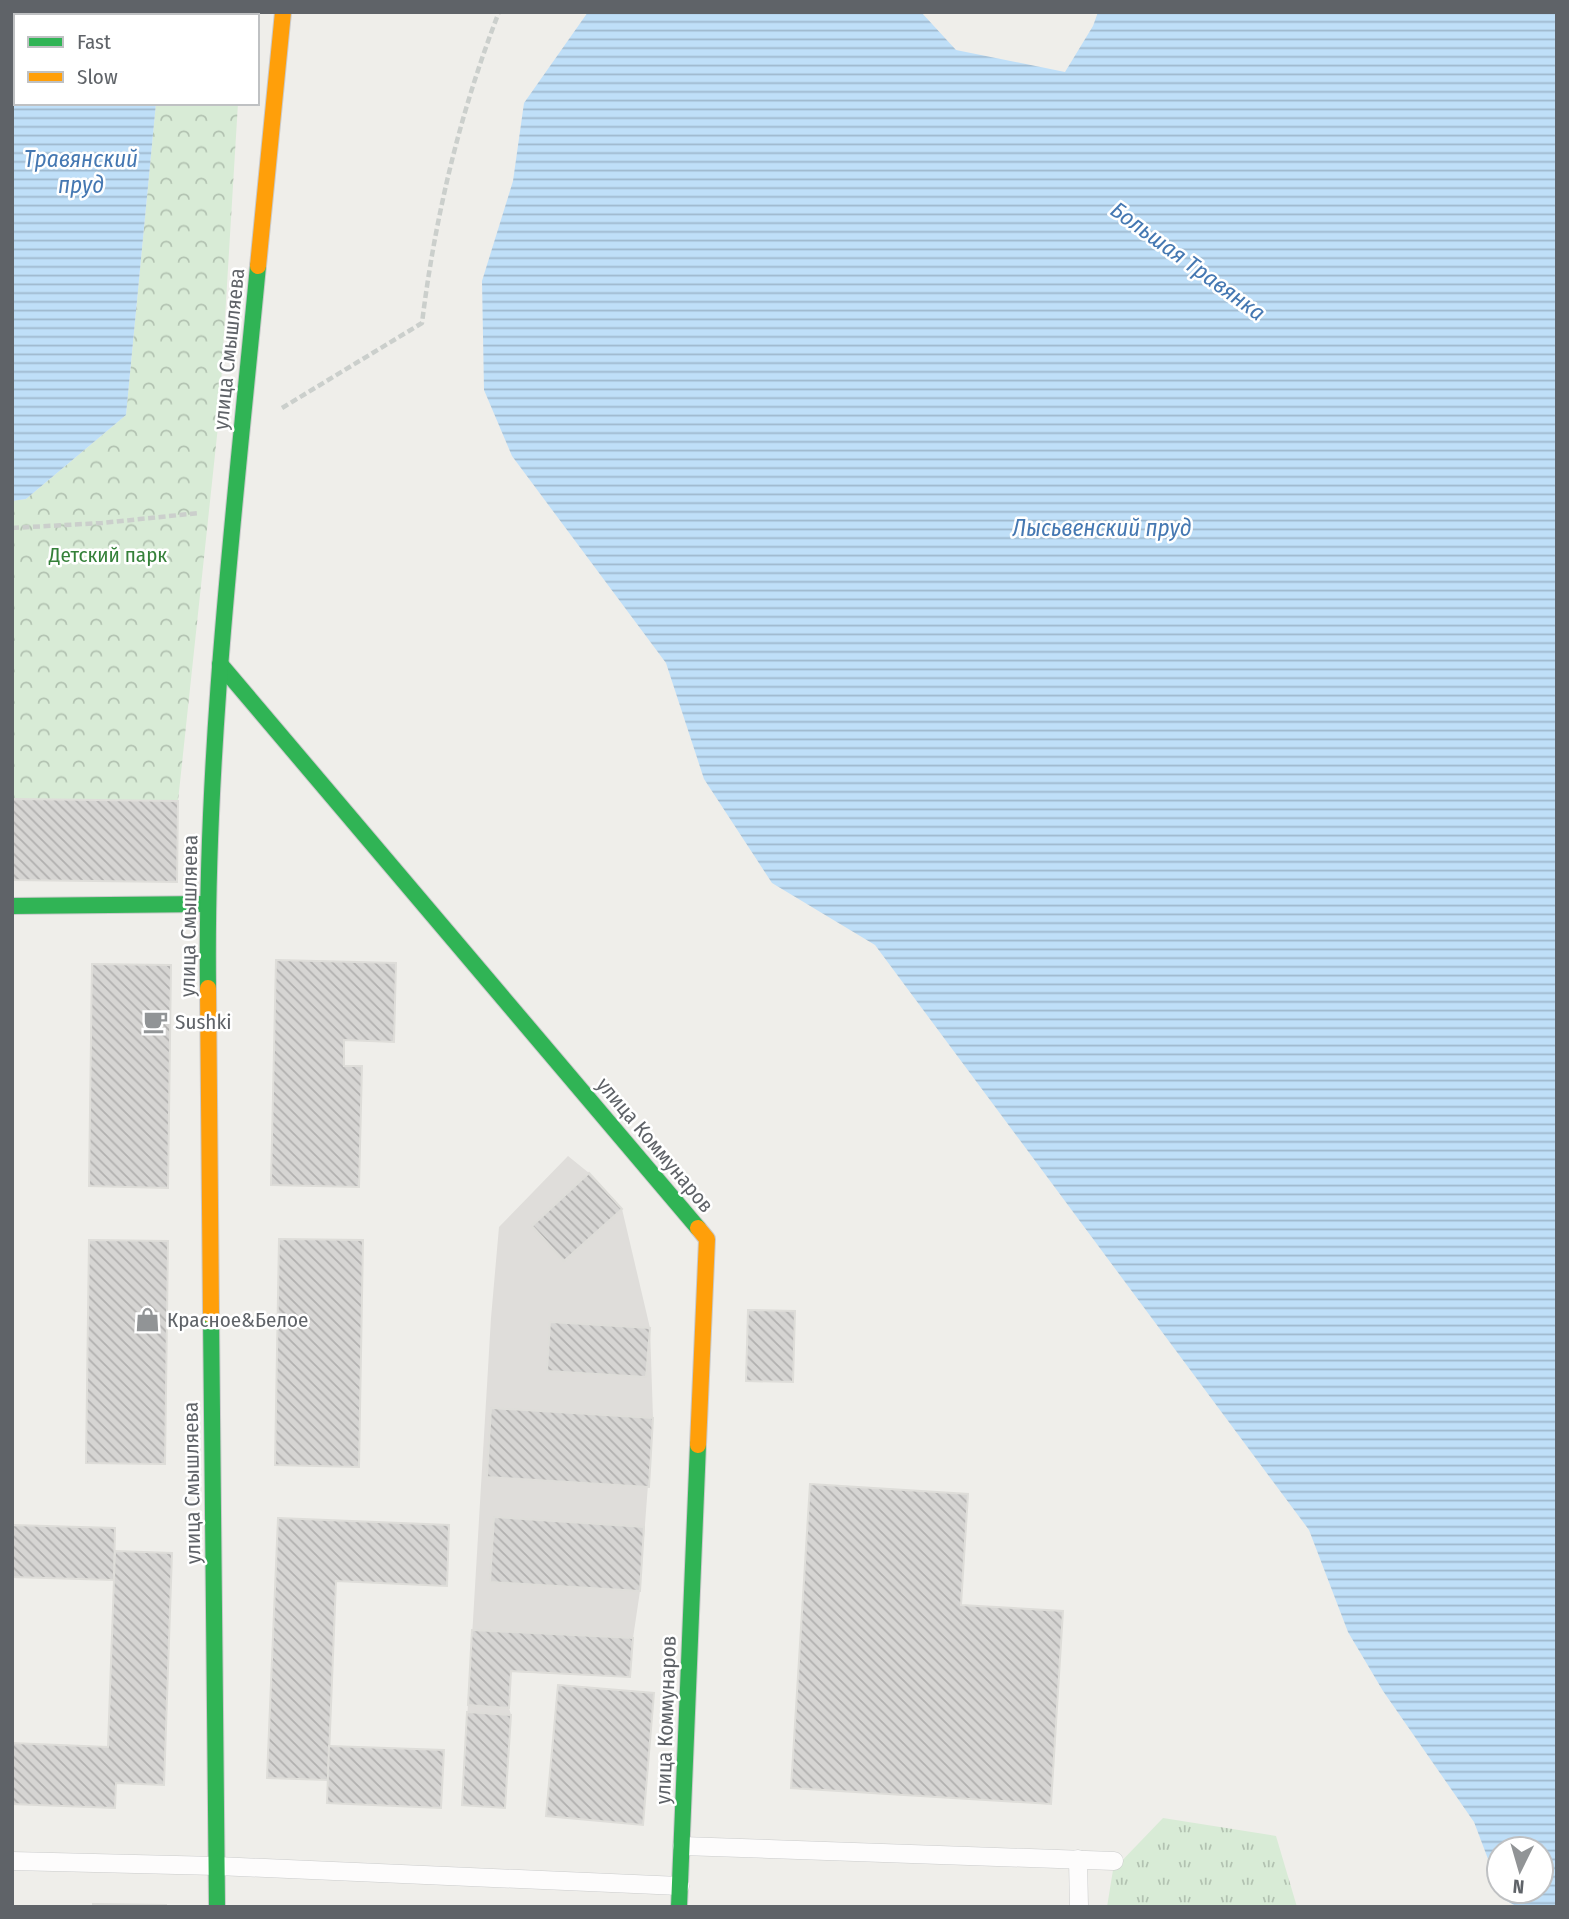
<svg xmlns="http://www.w3.org/2000/svg" width="1569" height="1919" viewBox="0 0 1569 1919" font-family="'Fira Sans Condensed',sans-serif">
<style>
.industrial{fill:#dfddda}
.grass{fill:url(#grass-tufts)}
.forest{fill:url(#forest-crowns)}
.water{fill:url(#water-rules)}
.building{fill:url(#building-back-hatch);stroke:#deddd9;stroke-width:2}
.lines{fill:none;stroke-linecap:round;stroke-linejoin:round}
.lane-casing{stroke:#cbcccc;stroke-width:19}
.fast-casing{stroke:#cacacb;stroke-width:18}
.slow-casing{stroke:#cacacb;stroke-width:18}
.path{stroke:#cbcfcc;stroke-width:4.5;stroke-dasharray:7 3.5;stroke-linecap:butt}
.lane{stroke:#fdfcfc;stroke-width:18}
.fast{stroke:#30b455;stroke-width:16}
.slow{stroke:#ff9f0a;stroke-width:16}
.labels{text-anchor:middle;dominant-baseline:central;stroke-width:5;stroke-linejoin:round;paint-order:stroke}
.street-label{font-size:21px;fill:#5f6368;stroke:#fff}
.park-label{font-size:21px;fill:#35813a;stroke:#fff}
.poi-label{font-size:21px;fill:#5f6368;stroke:#fff;text-anchor:start}
.water-label{font-size:23px;font-style:italic;fill:#4578b2;stroke:#fff}
</style>
<defs>
<pattern id="grass-tufts" width="24" height="20" patternUnits="userSpaceOnUse" patternTransform="scale(1.75)"><rect width="24" height="20" fill="#d8ebd6"/><path d="M3 7l-1-3M5 7V3M7 7l1-3M15 17l-1-3M17 17v-4M19 17l1-3" fill="none" stroke="#b2c2b1"/></pattern>
<pattern id="forest-crowns" width="20" height="18" patternUnits="userSpaceOnUse" patternTransform="scale(1.75)"><rect width="20" height="18" fill="#d8ebd6"/><path d="M2 6a3 3 0 1 1 6 0M12 15a3 3 0 1 1 6 0" fill="none" stroke="#b2c2b1"/></pattern>
<pattern id="water-rules" width="6" height="5" patternUnits="userSpaceOnUse" patternTransform="scale(1.75)"><rect width="6" height="5" fill="#bfdff8"/><path d="M0 2.5h6" fill="none" stroke="#9eb8cd"/></pattern>
<pattern id="building-back-hatch" width="6" height="6" patternUnits="userSpaceOnUse" patternTransform="scale(1.75)"><rect width="6" height="6" fill="#d6d5d3"/><path d="M-1 5l2 2M0 0l6 6M5-1l2 2" fill="none" stroke="#b1b0af"/></pattern>
</defs>
<rect width="100%" height="100%" fill="#efeeea"/>
<!-- industrial -->
<path class="industrial" d="M568,1156L589,1173L622,1209L650,1328L653,1418L640,1591L633,1638L630,1677L511,1672L509,1708L511,1715L505,1808L462,1805L491,1318L499,1227Z"/>
<!-- grass -->
<path class="grass" d="M1163,1818L1276,1836L1297,1907H1107L1113,1870Z"/>
<!-- forest -->
<path class="forest" d="M156,103H238L219,417L178,801L12,799V501L26,499L126,415Z"/>
<!-- water -->
<g class="water">
<path d="M12,12H165V16H16V103H156L126,415L26,499L12,501Z"/>
<path d="M588,12H921L956,50L1065,72L1093,26L1098,12H1557V1907H1518L1503,1899L1500,1891H1541V1849H1499V1888L1474,1822L1383,1691L1348,1632L1309,1530L875,945L772,883L704,779L666,663L512,456L484,390L482,281L513,181L524,103Z"/>
</g>
<!-- building -->
<g class="building">
<path d="M12,799L178,801L177,882L12,880Z"/>
<path d="M276,960L396,963L394,1042L344,1040V1066H362L359,1187L271,1185Z"/>
<path d="M92,964L171,965L168,1188L89,1186Z"/>
<path d="M589,1173L622,1209L564,1261L532,1226Z"/>
<path d="M279,1239L363,1240L359,1467L275,1465Z"/>
<path d="M89,1240L168,1241L165,1464L86,1463Z"/>
<path d="M748,1310L795,1311L793,1382L746,1381Z"/>
<path d="M550,1322L650,1328L646,1377L547,1371Z"/>
<path d="M491,1408L653,1418L649,1487L487,1477Z"/>
<path d="M810,1484L968,1494L961,1605L1063,1611L1051,1804L791,1788Z"/>
<path d="M494,1517L644,1527L640,1591L490,1582Z"/>
<path d="M278,1518L449,1525L447,1586L336,1581L328,1780L267,1778Z"/>
<path d="M12,1525L115,1528L114,1580L12,1577Z"/>
<path d="M115,1551L172,1553L164,1785L116,1783L115,1808L12,1804V1743L108,1747Z"/>
<path d="M472,1630L633,1638L630,1677L511,1671L509,1708L468,1705Z"/>
<path d="M558,1685L654,1693L643,1825L546,1816Z"/>
<path d="M467,1712L511,1715L505,1808L462,1805Z"/>
<path d="M329,1746L444,1750L441,1808L327,1803Z"/>
<path d="M93,1904L166,1905V1907H93Z"/>
</g>
<g class="lines">
<defs>
<g id="lane">
<path d="M682,1846L1114,1861"/>
<path d="M1078,1859L1079,1907"/>
<path d="M12,1861L217,1866L680,1886"/>
</g>
<g id="fast">
<path d="M220,664L698,1228"/>
<path d="M12,906L207,904"/>
<path d="M208,988C205,747 235,506 258,266"/>
<path d="M211,1315L217,1907"/>
<path d="M679,1907L698,1445"/>
</g>
<g id="slow">
<path d="M258,266L283,12"/>
<path d="M208,988L211,1315"/>
<path d="M698,1228L707,1239L698,1445"/>
</g>
</defs>
<!-- lane casing -->
<use href="#lane" class="lane-casing"/>
<!-- fast casing -->
<use href="#fast" class="fast-casing"/>
<!-- slow casing -->
<use href="#slow" class="slow-casing"/>
<!-- path -->
<g class="path">
<path d="M282,408L422,323C435,217 460,112 499,12"/>
<path d="M12,528L102,523L199,513"/>
</g>
<!-- lane -->
<use href="#lane" class="lane"/>
<!-- fast -->
<use href="#fast" class="fast"/>
<!-- slow -->
<use href="#slow" class="slow"/>
</g>
<!-- icons -->
<defs>
<symbol id="cafe-bare" viewBox="-9 -9 18 18"><path d="M-5.5-4.5H6V0H3Q3 3.5 0 3.5H-2.5Q-5.5 3.5-5.5 0ZM3-3.2v2h1.7v-2ZM-6 4.5H4V6H-6Z" fill="#919496" stroke="#fff" stroke-width="2.5" paint-order="stroke"/></symbol>
<symbol id="shop-bare" viewBox="-9 -9 18 18"><path d="M-5-2.5h2.3a2.7 3.5 0 0 1 5.4 0H5L5.5 6h-11ZM-1.5-2.5h3a1.5 2.3 0 0 0-3 0Z" fill="#919496" stroke="#fff" stroke-width="2.5" paint-order="stroke"/></symbol>
</defs>
<g fill-rule="evenodd">
<use href="#cafe-bare" x="138" y="1004" width="35" height="35"/>
<use href="#shop-bare" x="130" y="1302" width="35" height="35"/>
</g>
<g class="labels">
<!-- street labels -->
<g class="street-label">
<text transform="translate(229 349) rotate(-84)">улица Смышляева</text>
<text transform="translate(189 916) rotate(-89)">улица Смышляева</text>
<text transform="translate(655 1145) rotate(50)">улица Коммунаров</text>
<text transform="translate(192 1483) rotate(-91)">улица Смышляева</text>
<text transform="translate(666 1720) rotate(-88)">улица Коммунаров</text>
</g>
<!-- park labels -->
<g class="park-label">
<text x="108" y="555">Детский парк</text>
</g>
<!-- poi labels -->
<g class="poi-label">
<text x="175" y="1022">Sushki</text>
<text x="167" y="1320">Красное&amp;Белое</text>
</g>
<!-- water labels -->
<g class="water-label">
<text x="81" y="159">Травянский<tspan x="81" dy="26">пруд</tspan></text>
<text transform="translate(1188 261) rotate(36)">Большая Травянка</text>
<text x="1102" y="528">Лысьвенский пруд</text>
</g>
</g>
<!-- border -->
<rect width="1569" height="1919" fill="none" stroke="#5f6368" stroke-width="28"/>
<!-- legend -->
<rect x="14" y="14" width="245" height="91" fill="#ffffff" stroke="#bfc1c3" stroke-width="2"/>
<rect x="28" y="37" width="35" height="10" fill="#30b455" stroke="#bfc1c3" stroke-width="2"/>
<text x="77" y="49" font-size="21" fill="#5f6368">Fast</text>
<rect x="28" y="72" width="35" height="10" fill="#ff9f0a" stroke="#bfc1c3" stroke-width="2"/>
<text x="77" y="84" font-size="21" fill="#5f6368">Slow</text>
<!-- north arrow -->
<g transform="translate(1520 1870) rotate(185)"><circle r="33" fill="#ffffff" stroke="#bfc1c3" stroke-width="2"/>
<path d="M0-5L12 26L0 18L-12 26Z" fill="#919496"/>
<text y="-10" font-size="19" font-weight="bold" text-anchor="middle" fill="#5f6368">N</text>
</g>
</svg>
